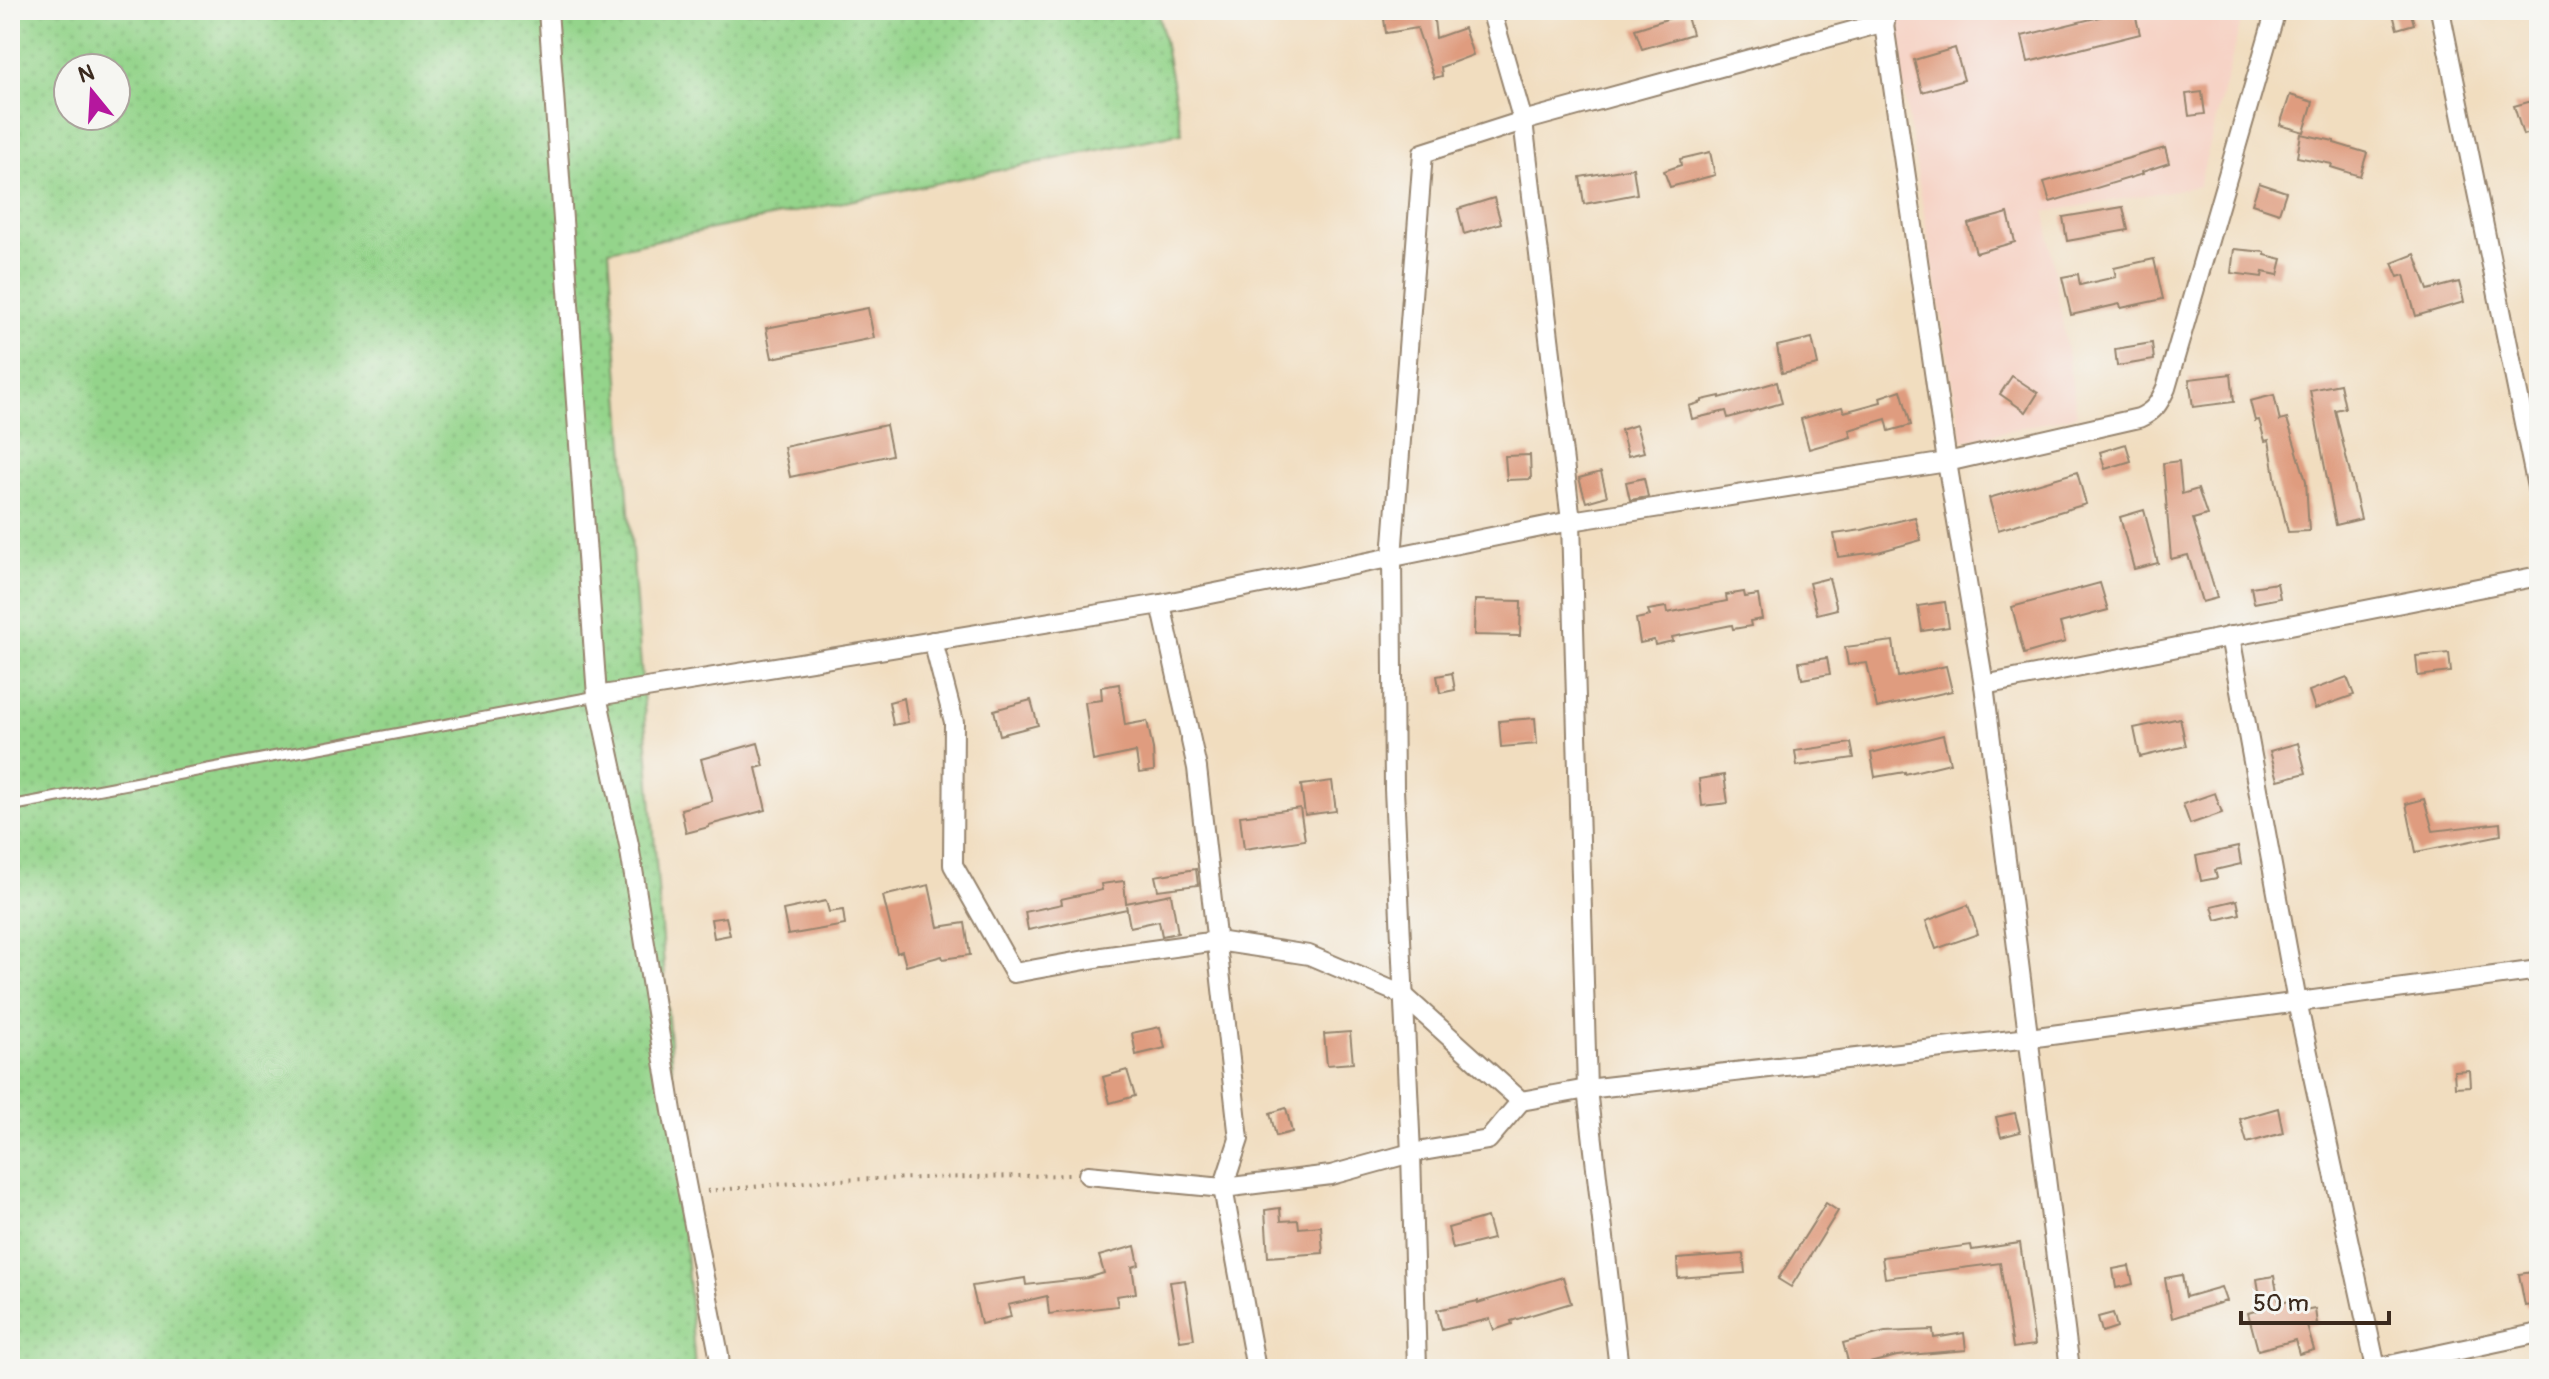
<svg xmlns="http://www.w3.org/2000/svg" width="2549" height="1379" viewBox="0 0 2549 1379" font-family="Pangolin,sans-serif">
<style>
.built{fill:#f6d2c4}
.grass{fill:url(#grass-dots);stroke:#687f54;stroke-width:2;fill-rule:evenodd}
.building{fill:#df9c7f}
.lines{fill:none;stroke-linecap:round;stroke-linejoin:round}
.lane-casing{stroke:#96846e;stroke-width:13}
.street-casing{stroke:#96846e;stroke-width:22}
.path{stroke:#96846e;stroke-width:4;stroke-dasharray:2 6;stroke-linecap:butt}
.lane{stroke:#fff;stroke-width:9}
.street{stroke:#fff;stroke-width:18}
</style>
<defs>
<pattern id="grass-dots" width="8" height="8" patternUnits="userSpaceOnUse" patternTransform="scale(2)"><rect width="8" height="8" fill="#94d48b"/><path d="M2 2h.1M6 6h.1" fill="none" stroke="#80b678" stroke-width="1.8" stroke-linecap="round"/></pattern>
</defs>
<rect width="100%" height="100%" fill="#f6f6f2"/>
<filter id="ink" filterUnits="userSpaceOnUse"><feTurbulence type="fractalNoise" baseFrequency=".0125" numOctaves="2"/><feDisplacementMap in="SourceGraphic" scale="16" xChannelSelector="R" yChannelSelector="G"/><feConvolveMatrix kernelMatrix="1 2 1 2 8 2 1 2 1" color-interpolation-filters="sRGB"/></filter>
<filter id="wash" filterUnits="userSpaceOnUse"><feTurbulence type="fractalNoise" baseFrequency=".006" numOctaves="4" result="noise"/><feDisplacementMap in="SourceGraphic" scale="32" xChannelSelector="R" yChannelSelector="G"/><feGaussianBlur stdDeviation="1.8" result="paint"/><feColorMatrix in="noise" values="0 0 0 0 0 0 0 0 0 0 0 0 0 0 0 0 0 1.4 0 .05"/><feComposite in="paint" operator="in"/></filter>
<g filter="url(#wash)">
<rect width="100%" height="100%" fill="#f1ddbf"/>
<!-- built -->
<path class="built" d="M1890,10H2244L2199,186L2045,212L2077,415L1962,441Z"/>
<!-- grass -->
<path class="grass" d="M10,10H1158L1182,133L609,250L695,1369H10ZM68,68H116V116H68Z"/>
<g id="blocks">
<!-- building -->
<g class="building">
<path d="M2128,10H2134L2140,34L2028,62L2022,36Z"/>
<path d="M2392,10H2410L2414,24L2397,29Z"/>
<path d="M1433,11L1436,38L1464,28L1473,55L1441,67L1442,76L1434,78L1417,28L1386,33L1384,19Z"/>
<path d="M1686,13L1692,34L1642,49L1635,29Z"/>
<path d="M1955,48L1964,80L1922,92L1914,60Z"/>
<path d="M2202,92L2205,114L2189,116L2186,94Z"/>
<path d="M2290,95L2313,102L2304,132L2280,125Z"/>
<path d="M2539,99V130L2523,135L2514,106Z"/>
<path d="M2301,134L2334,141V143L2367,153L2360,176L2331,167L2332,164L2297,157Z"/>
<path d="M2165,148L2169,163L2142,172L2143,174L2050,202L2044,182Z"/>
<path d="M1710,152L1715,175L1670,187L1664,171L1681,165L1680,159Z"/>
<path d="M1633,168L1637,194L1584,204L1580,177Z"/>
<path d="M2259,183L2286,192L2279,213L2252,204Z"/>
<path d="M1494,198L1501,223L1464,234L1458,209Z"/>
<path d="M2123,207L2128,230L2067,241L2063,217Z"/>
<path d="M2008,213L2015,242L1976,253L1968,224Z"/>
<path d="M2234,249L2265,252V255L2282,259L2278,275L2263,272L2262,277L2231,273Z"/>
<path d="M2415,254L2428,290L2459,282L2464,302L2416,316L2404,275L2398,277L2392,263Z"/>
<path d="M2154,259L2163,299L2121,308L2120,304L2071,315L2062,277L2078,274L2080,285L2116,277L2114,268Z"/>
<path d="M868,308L874,338L772,358L766,328Z"/>
<path d="M1812,338L1818,365L1782,373L1777,346Z"/>
<path d="M2152,343L2154,360L2117,366L2115,349Z"/>
<path d="M2231,374L2234,402L2193,407L2189,379Z"/>
<path d="M2012,376L2038,393L2026,412L2000,394Z"/>
<path d="M1777,382L1782,403L1728,418L1726,411L1692,419L1689,406L1702,402V400L1720,396V398Z"/>
<path d="M2340,384L2345,408L2335,410L2361,519L2336,525L2310,390Z"/>
<path d="M1901,390L1911,425L1889,431L1886,419L1849,430L1851,437L1809,449L1801,419L1842,407L1844,412L1881,402L1880,397Z"/>
<path d="M2274,395L2280,421L2287,419L2306,481L2309,531L2288,532L2276,482L2269,440L2265,441L2259,420L2255,421L2250,401Z"/>
<path d="M886,425L892,455L790,477L784,447Z"/>
<path d="M1636,425L1644,452L1628,456L1621,430Z"/>
<path d="M2126,444L2131,461L2105,469L2100,452Z"/>
<path d="M1530,455L1531,479L1507,480L1505,456Z"/>
<path d="M2179,461L2182,494L2198,489L2207,515L2193,519L2217,598L2202,602L2188,555L2171,559L2163,463Z"/>
<path d="M1601,472L1607,496L1586,502L1579,478Z"/>
<path d="M2077,472L2086,504L1998,530L1989,498Z"/>
<path d="M1644,478L1648,497L1630,500L1626,482Z"/>
<path d="M2144,510L2158,563L2134,569L2120,517Z"/>
<path d="M1915,517L1921,540L1878,552L1838,557L1834,534L1862,530Z"/>
<path d="M1829,578L1837,609L1817,614L1809,583Z"/>
<path d="M2100,583L2108,610L2060,623L2065,642L2024,654L2012,607Z"/>
<path d="M2277,583L2280,598L2254,603L2251,587Z"/>
<path d="M1744,592L1745,597L1758,595L1762,619L1750,621L1751,626L1733,629L1732,625L1672,637L1673,641L1655,645L1654,640L1640,643L1636,619L1650,616L1648,610L1666,607L1667,613L1727,601L1726,595Z"/>
<path d="M1475,600L1521,601L1520,636L1474,635Z"/>
<path d="M1945,602L1949,627L1922,631L1918,606Z"/>
<path d="M1893,641L1898,677L1946,666L1952,691L1877,708L1867,663L1848,665L1845,647Z"/>
<path d="M2449,653L2451,672L2418,676L2416,656Z"/>
<path d="M1827,658L1830,674L1802,679L1799,662Z"/>
<path d="M1452,673L1455,690L1440,693L1437,676Z"/>
<path d="M2347,677L2354,695L2315,709L2309,691Z"/>
<path d="M1119,684L1125,725L1147,721L1153,749L1154,771L1139,773L1136,752L1093,761L1085,702L1102,700L1101,687Z"/>
<path d="M904,698L908,722L893,725L889,702Z"/>
<path d="M1031,700L1038,725L1000,735L994,710Z"/>
<path d="M1535,718L1537,744L1501,747L1499,721Z"/>
<path d="M2180,718L2186,746L2140,757L2134,728Z"/>
<path d="M1943,735L1950,763L1905,774V772L1875,777L1871,753Z"/>
<path d="M758,743L764,766L756,768L766,810L709,825V827L686,833L681,809L712,801L701,759Z"/>
<path d="M1851,743L1854,758L1797,766L1795,751Z"/>
<path d="M2298,743L2306,773L2278,780L2270,751Z"/>
<path d="M1724,775L1728,803L1702,806L1699,779Z"/>
<path d="M1332,781L1336,811L1305,815L1301,785Z"/>
<path d="M2215,793L2222,813L2190,824L2183,804Z"/>
<path d="M2424,799L2433,831L2500,823L2501,835L2416,852L2406,804Z"/>
<path d="M1300,808L1305,840L1244,849L1240,816Z"/>
<path d="M2238,847L2241,864L2215,870L2217,878L2201,881L2196,856Z"/>
<path d="M1196,869L1198,885L1158,890L1155,876Z"/>
<path d="M1124,881L1126,903L1171,894L1178,933L1162,936L1159,921L1130,927L1126,905L1127,909L1028,930L1025,912L1062,904L1061,899L1102,890L1101,884Z"/>
<path d="M929,885L938,927L965,923L970,955L943,959L942,956L906,966L902,951L897,953L883,896Z"/>
<path d="M2237,900L2240,914L2216,920L2212,906Z"/>
<path d="M826,901L829,912L843,910L845,925L788,935L783,910Z"/>
<path d="M1968,905L1978,934L1936,949L1926,921Z"/>
<path d="M726,917L730,935L714,938L711,919Z"/>
<path d="M1160,1027L1165,1048L1136,1055L1132,1033Z"/>
<path d="M1350,1032L1353,1063L1327,1065L1324,1034Z"/>
<path d="M1127,1070L1135,1096L1110,1103L1103,1077Z"/>
<path d="M2469,1070L2470,1086L2455,1087L2454,1071Z"/>
<path d="M1286,1108L1292,1132L1276,1136L1270,1113Z"/>
<path d="M2278,1108L2283,1133L2247,1143L2240,1119Z"/>
<path d="M2015,1113L2020,1132L2001,1137L1996,1117Z"/>
<path d="M1826,1203L1838,1211L1791,1287L1778,1279Z"/>
<path d="M1280,1208L1281,1221L1298,1220L1299,1228L1321,1226L1323,1253L1268,1257L1265,1210Z"/>
<path d="M1487,1217L1493,1239L1453,1249L1448,1228Z"/>
<path d="M2020,1243L2035,1345L2013,1348L2000,1263L1885,1278L1882,1257L1971,1245L1972,1250Z"/>
<path d="M1135,1246L1139,1265L1132,1267L1136,1293L1116,1296L1118,1306L1049,1314L1047,1296L1008,1305L1011,1317L981,1324L972,1286L1025,1278L1026,1285L1088,1278L1104,1273L1099,1256Z"/>
<path d="M1743,1254L1745,1273L1678,1278L1677,1259Z"/>
<path d="M2129,1266L2133,1284L2116,1288L2113,1269Z"/>
<path d="M2539,1271V1304L2525,1306L2519,1274Z"/>
<path d="M2182,1275L2186,1297L2221,1287L2226,1301L2172,1318L2165,1278Z"/>
<path d="M2274,1276L2279,1303L2301,1299L2304,1311L2315,1309L2317,1324L2307,1326L2314,1350L2299,1354L2295,1340L2258,1350L2248,1313L2262,1309L2257,1279Z"/>
<path d="M1563,1277L1571,1303L1511,1321L1512,1324L1494,1330L1490,1319L1442,1330L1437,1310L1478,1301V1303Z"/>
<path d="M1185,1280L1194,1339L1180,1341L1170,1282Z"/>
<path d="M2113,1313L2117,1327L2102,1332L2098,1317Z"/>
<path d="M1933,1330L1934,1338L1964,1333L1966,1350L1897,1356L1850,1368L1843,1343L1885,1332Z"/>
</g>
</g>
</g>
<g filter="url(#ink)">
<use href="#blocks" fill-opacity="0" stroke="#96846e" stroke-width="2"/>
<g class="lines">
<defs>
<path id="lane" d="M10,806L597,696"/>
<g id="street">
<path d="M548,10L597,696L629,845L672,1111L719,1355L720,1369"/>
<path d="M1491,10L1523,121L1571,521L1587,1089L1619,1369"/>
<path d="M1882,10L1947,462L2139,418C2155,411 2159,403 2166,388L2276,10"/>
<path d="M2440,10L2539,497"/>
<path d="M1161,604L1197,768L1239,1139L1223,1188L1256,1369"/>
<path d="M2230,636L2297,1002L2376,1368"/>
<path d="M933,641L954,722L953,865L1014,973L1102,957L1217,941L1309,955L1403,995L1521,1101L1587,1089L2029,1038L2539,970"/>
<path d="M1984,685L2070,1369"/>
<path d="M597,696L1161,604L1571,521L1947,462L1984,685L2539,576"/>
<path d="M1088,1175L1223,1188L1331,1175L1411,1153L1488,1140L1521,1101"/>
<path d="M1417,1369L1411,1153L1394,789L1392,557L1423,153L1523,121L1885,22"/>
<path d="M2371,1369L2539,1333"/>
</g>
</defs>
<!-- lane casing -->
<use href="#lane" class="lane-casing"/>
<!-- street casing -->
<use href="#street" class="street-casing"/>
<!-- path -->
<path class="path" d="M707,1191L828,1180L1069,1175"/>
<!-- lane -->
<use href="#lane" class="lane"/>
<!-- street -->
<use href="#street" class="street"/>
</g>
</g>
<!-- margin -->
<rect width="2549" height="1379" fill="none" stroke="#f6f6f2" stroke-width="40"/>
<!-- north arrow -->
<g transform="translate(92 92) rotate(342)"><circle r="38" fill="#f6f6f2" stroke="#aba49d" stroke-width="2"/>
<path d="M0-6L14 30L0 20L-14 30Z" fill="#b5179e"/>
<text y="-12" font-size="22" font-weight="bold" text-anchor="middle" fill="#3b2a1e">N</text>
</g>
<!-- scale -->
<path d="M2241 1311v12h148v-12" fill="none" stroke="#3b2a1e" stroke-width="4"/>
<text x="2253" y="1311" font-size="24" fill="#3b2a1e" stroke="#f6f6f2" stroke-width="6" paint-order="stroke">50 m</text>
</svg>
